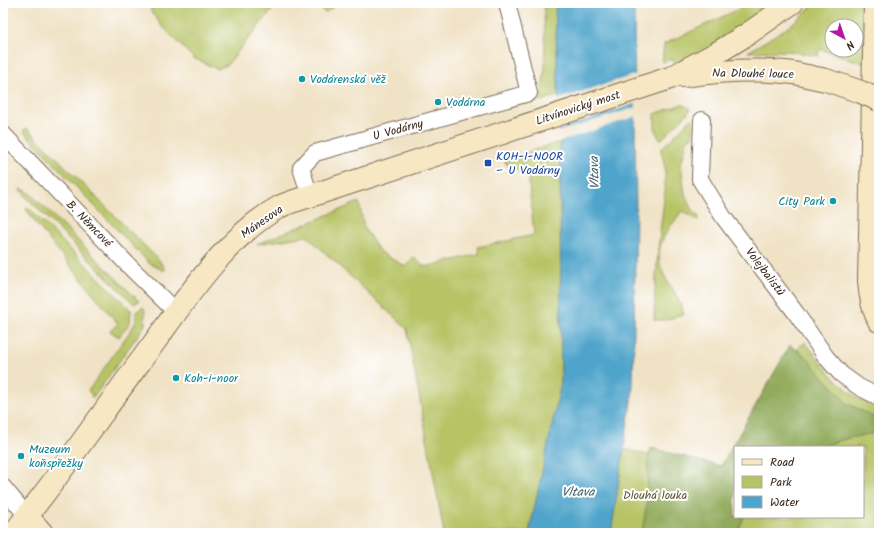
<svg xmlns="http://www.w3.org/2000/svg" width="882" height="536" viewBox="0 0 882 536" font-family="Kalam,sans-serif">
<style>
.green{fill:#b7c466;stroke:#797742;fill-rule:evenodd}
.forest{fill:#91aa5b;stroke:#666a3c}
.water{fill:#4fa4cb;stroke:#456774}
.pier{fill:#f0e2c5}
.lines{fill:none;stroke-linecap:round;stroke-linejoin:round}
.street-casing{stroke:#7a6a58;stroke-width:18}
.secondary-casing{stroke:#7a6a58;stroke-width:24}
.street{stroke:#fff;stroke-width:16}
.secondary{stroke:#f7e8c3;stroke-width:22}
.secondary-bridge-casing{stroke:#7a6a58;stroke-width:24;stroke-linecap:butt}
.secondary-bridge{stroke:#f7e8c3;stroke-width:22}
.culture-dot{fill:#0f9aa8;stroke:#fff;stroke-width:1.5}
.transit-dot{fill:#1a4fb4;stroke:#fff;stroke-width:1.5}
.labels{text-anchor:middle;dominant-baseline:central;stroke-width:4;stroke-linejoin:round;paint-order:stroke}
.street-label{font-size:12px;fill:#3b2a1e;stroke:#fff}
.culture-label{font-size:12px;fill:#0d838f;stroke:#fff;text-anchor:start}
.transit-label{font-size:12px;fill:#164399;stroke:#fff;text-anchor:start}
.park-label{font-size:12px;fill:#605834;stroke:#fff}
.water-label{font-size:13px;font-style:italic;fill:#44616c;stroke:#fff}
</style>
<rect width="100%" height="100%" fill="#fff"/>
<filter id="ink" filterUnits="userSpaceOnUse"><feTurbulence type="fractalNoise" baseFrequency=".025" numOctaves="2"/><feDisplacementMap in="SourceGraphic" scale="8" xChannelSelector="R" yChannelSelector="G"/><feConvolveMatrix kernelMatrix="1 2 1 2 8 2 1 2 1" color-interpolation-filters="sRGB"/></filter>
<filter id="wash" filterUnits="userSpaceOnUse"><feTurbulence type="fractalNoise" baseFrequency=".012" numOctaves="4" result="noise"/><feDisplacementMap in="SourceGraphic" scale="16" xChannelSelector="R" yChannelSelector="G"/><feGaussianBlur stdDeviation="0.9" result="paint"/><feColorMatrix in="noise" values="0 0 0 0 0 0 0 0 0 0 0 0 0 0 0 0 0 1.4 0 .05"/><feComposite in="paint" operator="in"/></filter>
<g filter="url(#wash)">
<rect width="100%" height="100%" fill="#f0e2c5"/>
<!-- green -->
<g class="green">
<path d="M155,3H276V5L227,65L217,69L193,58L162,26L150,10Z"/>
<path d="M315,3H339L325,13Z"/>
<path d="M544,3H555L558,96L540,101L545,68Z"/>
<path d="M746,3H784L696,56L674,63L673,59L662,62L664,44L737,10Z"/>
<path d="M816,3H867L865,64L820,49L818,56L788,51L748,52L788,27ZM832,26H856V50H832Z"/>
<path d="M682,104L689,108L690,111L662,139H659L655,128V114Z"/>
<path d="M692,118L694,126L692,137L688,138L681,164L685,194L689,204L699,217L698,220L682,211C662,238 649,251 669,284C676,294 681,303 684,315H678L668,320H654L655,289L659,241L665,191V168L661,150L665,145Z"/>
<path d="M27,128L159,260L164,268V271L149,263L23,131Z"/>
<path d="M560,142L561,383L529,533H444L407,329L307,236L257,244L359,202L364,228L380,252L406,267L413,257L425,267L479,254L478,247L534,235L528,175L506,164L505,161L531,151Z"/>
<path d="M20,189L25,190L31,194L139,301L134,304L26,197Z"/>
<path d="M28,207L131,310L130,323L119,337L110,331L118,324L37,225L26,209Z"/>
<path d="M143,307L145,311V325L93,398L91,396L92,394L88,391L133,327L136,321V312Z"/>
<path d="M805,342L832,376L858,399L879,408V533H611L624,449L726,475L735,517H863V447H742L801,344L803,346Z"/>
</g>
<!-- forest -->
<path class="forest" d="M790,345L804,355L847,403L879,420V432L845,439L821,447H735V517H744L739,529L740,533H642L647,501L648,458L651,448L721,466Z"/>
<!-- water -->
<path class="water" d="M555,3H634L636,211L633,389L611,533H529L561,383L560,142Z"/>
<!-- pier -->
<g class="pier">
<path d="M637,74V103L558,130L556,100Z"/>
<path d="M637,107V116L558,142V132Z"/>
</g>
</g>
<g filter="url(#ink)">
<g class="lines">
<defs>
<g id="street">
<path d="M702,120L700,179L724,218L796,313L826,357L841,374L859,387L879,397"/>
<path d="M3,134L132,269L176,312"/>
<path d="M310,196L301,168L315,153L529,93L507,3"/>
<path d="M3,487L27,516"/>
</g>
<g id="secondary">
<path d="M875,3L869,281C870,296 872,308 879,321"/>
<path d="M683,76C719,71 757,68 793,73C804,75 815,78 826,80"/>
<path d="M103,413C121,387 140,362 159,336C191,291 231,233 281,206C290,202 300,199 310,196L670,78L717,53L749,33L792,3"/>
<path d="M27,516L42,533"/>
<path d="M14,533L53,482L100,417"/>
</g>
</defs>
<!-- street casing -->
<use href="#street" class="street-casing"/>
<!-- secondary casing -->
<use href="#secondary" class="secondary-casing"/>
<!-- street -->
<use href="#street" class="street"/>
<!-- secondary -->
<use href="#secondary" class="secondary"/>
<defs>
<path id="secondary-bridge" d="M826,80L861,92L879,100"/>
</defs>
<!-- secondary-bridge casing -->
<use href="#secondary-bridge" class="secondary-bridge-casing"/>
<!-- secondary-bridge -->
<use href="#secondary-bridge" class="secondary-bridge"/>
</g>
</g>
<!-- markers -->
<g class="culture-dot">
<circle cx="302" cy="79" r="4"/>
<circle cx="438" cy="102" r="4"/>
<circle cx="833" cy="201" r="4"/>
<circle cx="176" cy="378" r="4"/>
<circle cx="21" cy="456" r="4"/>
</g>
<rect class="transit-dot" x="484" y="159" width="8" height="8" rx="2"/>
<g class="labels">
<!-- street labels -->
<g class="street-label">
<text transform="translate(753 74) rotate(1)">Na Dlouhé louce</text>
<text transform="translate(578 108) rotate(-18)">Litvínovický most</text>
<text transform="translate(398 130) rotate(-15)">U Vodárny</text>
<text transform="translate(262 222) rotate(-35)">Mánesova</text>
<text transform="translate(89 224) rotate(46)">B. Němcové</text>
<text transform="translate(765 272) rotate(53)">Volejbalistů</text>
</g>
<!-- culture labels -->
<g class="culture-label">
<text x="310" y="79">Vodárenská věž</text>
<text x="446" y="102">Vodárna</text>
<text x="825" y="201" text-anchor="end">City Park</text>
<text x="184" y="378">Koh-i-noor</text>
<text x="29" y="449">Muzeum<tspan x="29" dy="14">koňspřežky</tspan></text>
</g>
<!-- transit labels -->
<g class="transit-label">
<text x="496" y="156">KOH-I-NOOR<tspan x="496" dy="14">– U Vodárny</tspan></text>
</g>
<!-- park labels -->
<g class="park-label">
<text x="655" y="495">Dlouhá louka</text>
</g>
<!-- water labels -->
<g class="water-label">
<text transform="translate(595 173) rotate(-92)">Vltava</text>
<text x="578" y="492">Vltava</text>
</g>
</g>
<!-- margin -->
<rect width="882" height="536" fill="none" stroke="#fff" stroke-width="16"/>
<!-- legend -->
<rect x="734" y="446" width="130" height="72" fill="#ffffff" stroke="#b1aaa5"/>
<rect x="742" y="459" width="20" height="6" fill="#f7e8c3" stroke="#b1aaa5"/>
<text x="770" y="466" font-size="12" fill="#3b2a1e">Road</text>
<rect x="742" y="476" width="20" height="12" fill="#b7c466" stroke="#b1aaa5"/>
<text x="770" y="486" font-size="12" fill="#3b2a1e">Park</text>
<rect x="742" y="496" width="20" height="12" fill="#4fa4cb" stroke="#b1aaa5"/>
<text x="770" y="506" font-size="12" fill="#3b2a1e">Water</text>
<!-- north arrow -->
<g transform="translate(844 38) rotate(140)"><circle r="19" fill="#ffffff" stroke="#b1aaa5"/>
<path d="M0-3L7 15L0 10L-7 15Z" fill="#b5179e"/>
<text y="-6" font-size="11" font-weight="bold" text-anchor="middle" fill="#3b2a1e">N</text>
</g>
</svg>
